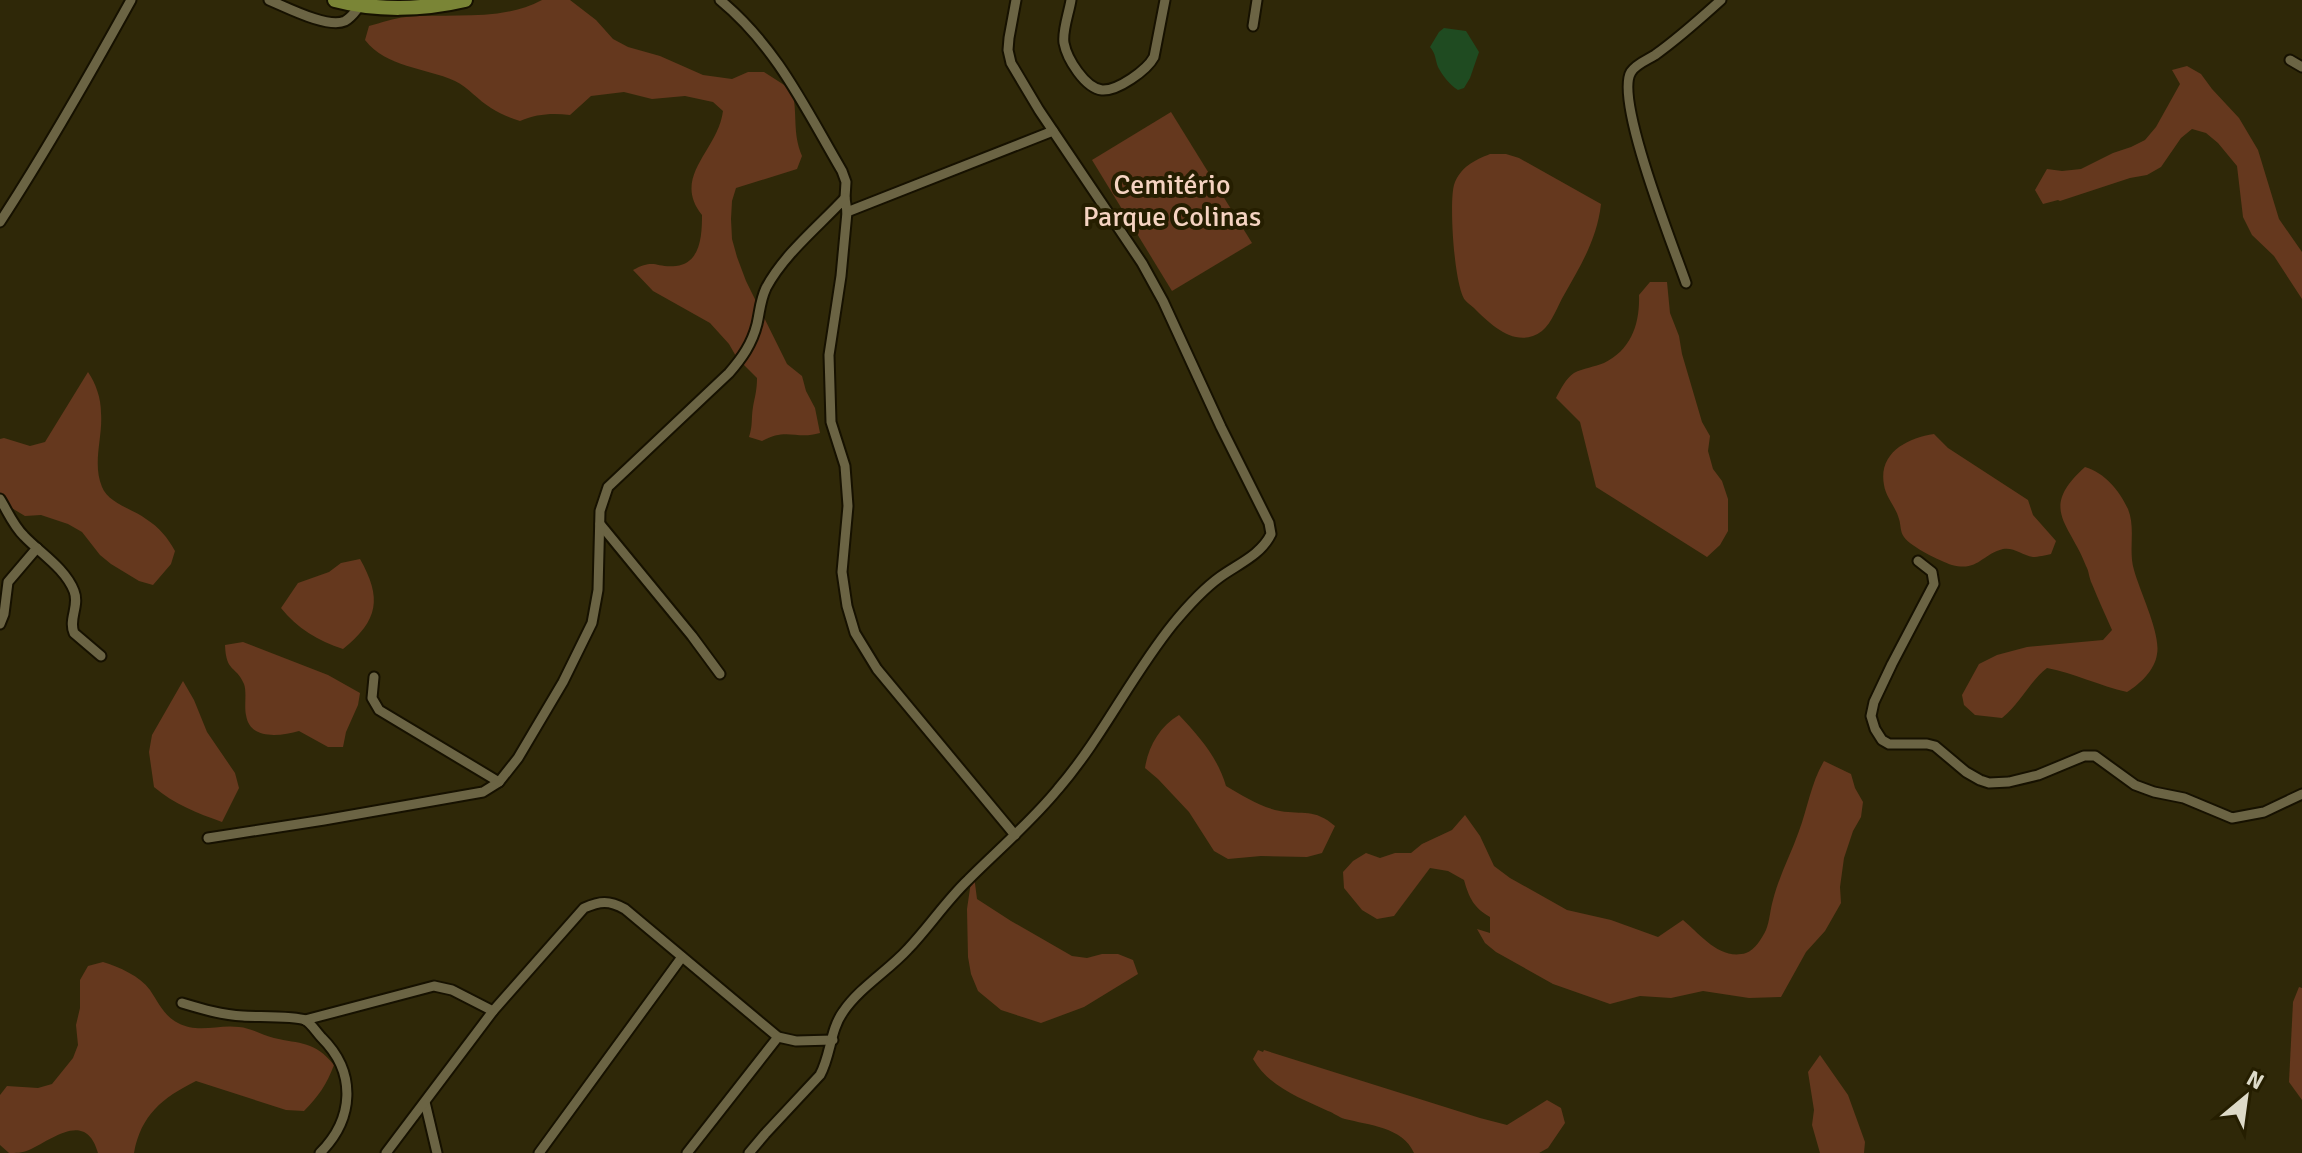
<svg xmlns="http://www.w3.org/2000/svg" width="2302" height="1153" viewBox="0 0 2302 1153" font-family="Signika,sans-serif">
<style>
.green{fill:#65381e}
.water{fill:#1f4b21}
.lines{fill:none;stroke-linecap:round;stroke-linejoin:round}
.minor-casing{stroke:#161100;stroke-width:13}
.primary-casing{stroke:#161100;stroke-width:18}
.minor{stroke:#6b6444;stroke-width:9}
.primary{stroke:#7a8536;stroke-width:14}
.labels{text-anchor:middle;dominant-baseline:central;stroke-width:8;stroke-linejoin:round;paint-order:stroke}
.park-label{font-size:28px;fill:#f5d3c1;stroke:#251e00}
</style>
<rect width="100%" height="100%" fill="#2f2808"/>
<!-- green -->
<g class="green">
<path d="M542,0H570L596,20L613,39L628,47L660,56L703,75L732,79L748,72H764L792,90C798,114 792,132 802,156L797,169L736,188L732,201L731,219L732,239L737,257L746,281L787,364L802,376L806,391L815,408L820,433C796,440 787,427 762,441L749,437C753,425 751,419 753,407C755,396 757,390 757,378L737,358L729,344L710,323L653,291L633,270C655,258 655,268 676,266C701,263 702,235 702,215C671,176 718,151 723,111L713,102L685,96L652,99L624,92L591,96L570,115C551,113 537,114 520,121C510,118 500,114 491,108C478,100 469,88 455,81C424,67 387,68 365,40L369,26C381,23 394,18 406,17C451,13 501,22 542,0Z"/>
<path d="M2187,66L2201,74L2212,89L2239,118L2258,150L2279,219L2302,252V299L2274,256L2252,235L2243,217L2237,166L2218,143L2206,133L2192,129L2181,138L2161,167L2147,175L2130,178L2060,201L2058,200L2043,204L2035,190L2047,169L2062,171L2081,169L2113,153L2131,147L2145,140L2156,127L2180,84L2172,70Z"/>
<path d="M1171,112L1252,243L1172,291L1092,160Z"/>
<path d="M1490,154H1506L1519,158L1601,204C1597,239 1581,265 1564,295C1558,305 1552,323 1542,331C1517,350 1491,325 1474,308C1471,305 1467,303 1465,300C1454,285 1449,203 1454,185C1460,167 1475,160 1490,154Z"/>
<path d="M1650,282H1667L1670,313L1679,336L1682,354L1702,422L1710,436L1708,451L1713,469L1722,481L1728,499V531L1720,545L1707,557L1596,487L1580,422L1556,398C1560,390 1566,378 1574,373C1583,368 1595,367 1604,363C1631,350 1640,324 1639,295Z"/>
<path d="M88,372C96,384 101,398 101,413C103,437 92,463 102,487C108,503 133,509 146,519C159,527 168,538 175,551L171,564L153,585L139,581L111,564L100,555L82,532L68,524L41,515L25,516L0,501V439L4,438L30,446L45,442Z"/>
<path d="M1934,434L1948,448L2028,500L2033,515L2056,541L2051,554C2046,555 2038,557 2033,557C2022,555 2014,547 2003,549C1982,554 1978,572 1952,565C1940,561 1911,547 1904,537C1900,532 1901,525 1899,519C1896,507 1886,498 1884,485C1878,453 1907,438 1934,434Z"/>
<path d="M2085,467C2105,473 2119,490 2128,509C2136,529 2128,550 2134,570C2140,592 2161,634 2157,654C2155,670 2140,684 2127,692C2100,686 2074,673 2047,668C2029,682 2021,703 2002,718L1975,715L1964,705L1962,695L1979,664L1997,655L2027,647L2103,640L2112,630C2105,614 2098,599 2092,584C2089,578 2089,571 2086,566C2070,523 2038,509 2085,467Z"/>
<path d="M360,559C382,598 379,620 343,649C318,641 297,628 281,608L298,583L329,572L341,563Z"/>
<path d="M243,642L328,675L360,693L358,705L346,732L343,747H328L299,731C281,736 250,741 246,715C244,706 247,692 244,684C236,665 226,673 225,645Z"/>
<path d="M183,681L194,700L207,732L235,773L239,788L222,822C197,813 174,804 154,787L149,752L152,735Z"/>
<path d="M1179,715C1199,736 1218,758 1226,786C1243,796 1260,807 1280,811C1303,815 1314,808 1335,826L1322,853L1307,857L1261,856L1228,859L1214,851L1189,812L1158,779L1145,768C1148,747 1160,726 1179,715Z"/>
<path d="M1824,761L1851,774L1855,788L1863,802L1861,817L1853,831L1844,858L1840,887L1841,903L1825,931L1806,952L1781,997L1749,998L1703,991L1671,998L1640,996L1610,1004L1553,984L1496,952L1485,943L1477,929L1490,933V917C1474,908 1469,898 1464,880L1448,871L1430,868L1394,916L1377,919L1362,910L1344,888L1343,872L1353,861L1366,853L1380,858L1395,853H1411L1422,844L1452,830L1465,815L1480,836L1494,866L1510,878L1567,910L1611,920L1658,937L1683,920C1700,934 1720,961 1746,953C1755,950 1762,938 1766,930C1770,920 1770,910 1773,900C1779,876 1791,854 1799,831C1808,807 1811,783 1824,761Z"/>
<path d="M973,868L977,899L1011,921L1072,956L1087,958L1102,954H1118L1133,960L1138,974L1084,1007L1041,1023L1001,1010L978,991L971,974L968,957L967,909Z"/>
<path d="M103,962C119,967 140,976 150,990C158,1002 164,1016 178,1023C199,1034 218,1024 239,1027C251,1028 262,1035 274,1038C300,1044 315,1041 334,1065C327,1084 318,1097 304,1111L286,1110L196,1081C162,1098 141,1115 134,1153H98C86,1110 53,1139 29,1150C22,1153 16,1153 9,1153L0,1145V1095L7,1086L38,1088L52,1084L73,1058L78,1045L76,1025L80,1008V980L88,966Z"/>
<path d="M2299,987L2302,988V1100L2289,1082L2293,1002Z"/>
<path d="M1258,1050L1263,1052L1264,1050L1480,1118L1507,1125L1547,1100L1561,1108L1565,1123L1548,1148L1539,1153H1414C1403,1127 1368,1125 1345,1119C1338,1117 1334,1113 1328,1111C1300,1098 1269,1087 1253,1059Z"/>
<path d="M1820,1055L1848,1095L1865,1142L1864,1153H1820L1812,1125L1814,1110L1808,1072Z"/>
</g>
<!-- water -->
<path class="water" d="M1444,28L1466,31L1479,52L1470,78L1464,88L1458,90C1450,85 1442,75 1438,67C1435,59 1436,54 1430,47L1439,32Z"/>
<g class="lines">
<defs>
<g id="minor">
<path d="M269,0C286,7 328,29 345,21C351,18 355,12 359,7"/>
<path d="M720,0C777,47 805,108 842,171L846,182L845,198"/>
<path d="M1071,0C1069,13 1062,31 1064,43C1067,59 1085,88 1102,90C1118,91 1147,70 1154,57L1165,0"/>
<path d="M1253,26L1257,0"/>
<path d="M2290,60L2302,67"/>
<path d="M847,212L1053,131"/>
<path d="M0,222C47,150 89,76 131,0"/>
<path d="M1686,283C1674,248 1614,99 1631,72C1636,64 1647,60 1655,55C1679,38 1700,19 1721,0"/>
<path d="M0,499C8,512 13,525 24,536C40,553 65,568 74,591C80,606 68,619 74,633L101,656"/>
<path d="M600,524L692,636L720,674"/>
<path d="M1918,561L1932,572L1934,584L1892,664L1874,702L1871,716L1875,729L1882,740L1889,744H1927L1935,746L1966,772L1980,780L1989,783L2009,782L2038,775L2084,756H2095L2135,785L2154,792L2184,798L2232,818L2264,812L2302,794"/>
<path d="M0,624L4,614L8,582L37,548"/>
<path d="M374,677L372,698L379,710L499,782"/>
<path d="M208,838L324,820L483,792L499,782L518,758L563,682L592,623L598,590L600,511L608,487L729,373C742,358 752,344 757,324C760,311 760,301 766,288C784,254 819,226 845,198L847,212L841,276L829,355L831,422L845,466L848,506L842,572L847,606L855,633L877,669L1015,835"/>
<path d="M182,1003C202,1009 222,1015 243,1016C255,1017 295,1016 305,1020C311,1023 317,1033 322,1038C357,1073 354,1119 320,1153"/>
<path d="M305,1020L434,986L452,990L493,1011"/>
<path d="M425,1102L437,1153"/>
<path d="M386,1153L493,1011L584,908C600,901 609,900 625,909L778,1037L796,1041L833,1040"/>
<path d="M539,1153L682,957"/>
<path d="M687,1153L778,1037"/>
<path d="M749,1153L765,1134L820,1075C831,1055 830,1030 843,1012C860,987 888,971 908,949C929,927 946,901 968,880C998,850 1031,822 1058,789C1102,738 1131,676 1173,624C1187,607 1202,590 1220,577C1238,564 1261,555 1271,534L1269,523L1221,427L1163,301L1142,263L1039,110L1011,63L1008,50L1009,38L1016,0"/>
</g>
<path id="primary" d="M335,0C376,11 423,10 465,0"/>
</defs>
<!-- minor casing -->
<use href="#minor" class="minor-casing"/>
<!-- primary casing -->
<use href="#primary" class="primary-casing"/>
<!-- minor -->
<use href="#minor" class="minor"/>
<!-- primary -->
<use href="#primary" class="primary"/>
</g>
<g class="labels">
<!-- park labels -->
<g class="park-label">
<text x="1172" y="185">Cemitério<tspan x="1172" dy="32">Parque Colinas</tspan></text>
</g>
</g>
<!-- north arrow -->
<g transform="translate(2246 1097) rotate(29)" stroke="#251e00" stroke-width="6" paint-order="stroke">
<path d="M0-6L14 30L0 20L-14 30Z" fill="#dddac8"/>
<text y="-12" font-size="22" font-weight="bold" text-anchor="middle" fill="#dddac8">N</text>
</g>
</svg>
